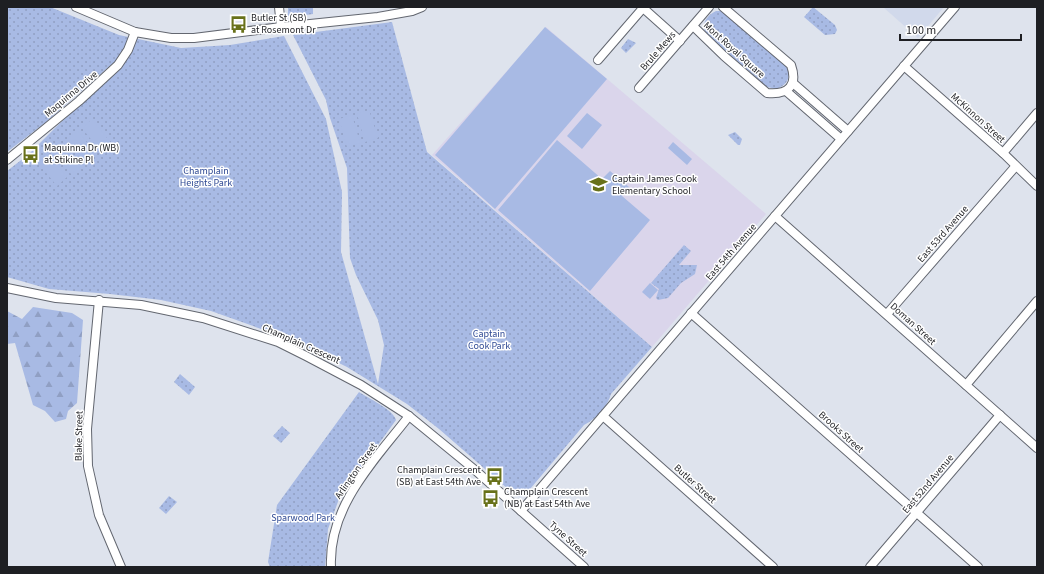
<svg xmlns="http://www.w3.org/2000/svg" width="1044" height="574" viewBox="0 0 1044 574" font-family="'Source Sans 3',sans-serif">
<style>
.built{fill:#d1d9eb}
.education{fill:#dad5eb}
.forest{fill:url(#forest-firs)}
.park{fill:url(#park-dots)}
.pitch{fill:#a8bae4}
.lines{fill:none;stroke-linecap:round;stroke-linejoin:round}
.minor-casing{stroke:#636770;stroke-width:10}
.minor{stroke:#fff;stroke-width:8}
.labels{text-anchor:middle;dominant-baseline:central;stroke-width:3;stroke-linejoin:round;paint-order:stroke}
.poi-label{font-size:10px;fill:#1e1f23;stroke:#fff;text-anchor:start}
.street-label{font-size:10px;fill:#1e1f23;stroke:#fff}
.park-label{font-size:10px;fill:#304a94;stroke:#fff}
</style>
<defs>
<pattern id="forest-firs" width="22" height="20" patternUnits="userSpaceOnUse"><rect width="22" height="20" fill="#a8bae4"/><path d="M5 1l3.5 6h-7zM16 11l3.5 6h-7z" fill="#909fc3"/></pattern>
<pattern id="park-dots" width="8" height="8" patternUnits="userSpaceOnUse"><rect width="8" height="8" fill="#a8bae4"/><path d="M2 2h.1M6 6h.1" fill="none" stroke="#909fc3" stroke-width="1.8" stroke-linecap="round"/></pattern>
</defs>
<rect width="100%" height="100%" fill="#dee3ed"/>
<!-- built -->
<path class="built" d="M883,7H944L918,38Z"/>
<!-- education -->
<path class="education" d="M546,27L766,214L652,347L432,155Z"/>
<!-- forest -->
<path class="forest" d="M33,307L72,313L83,320L77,403L68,411L66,419L55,422L45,411L33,405L15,343L7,344V311L22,319Z"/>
<!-- park -->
<g class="park">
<path d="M7,7H50L119,35L181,48L230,45L284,36L326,119L342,192L341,252L378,384L384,345L378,320L356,275L350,258L347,168L330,118L326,100L293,35L392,22L427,152L652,347L611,394C608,406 596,419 584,425L525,495L520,497L516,496L439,429L407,404L347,367L292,340L211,311L161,300L110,294L49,289L7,277V171L29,154L59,124L119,70L113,63L46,122L7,152Z"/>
<path d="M288,7H313V14L291,17L288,16Z"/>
<path d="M813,7L835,25L837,30L835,34L825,35L804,17Z"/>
<path d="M716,11H721L787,66C791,77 788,84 777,89L767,87L709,37C700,27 704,17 716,11Z"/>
<path d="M628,39L636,43L626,53L621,48Z"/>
<path d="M735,132L742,139L740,145H738L728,135Z"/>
<path d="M684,245L691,251L679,265H697L695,274L681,283L668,298L658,300L656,298L659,289L651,283Z"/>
<path d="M180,374L195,387L189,395L174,382Z"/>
<path d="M359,392C368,398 394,410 396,420L339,499L328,529L325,567H270L268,562L277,505Z"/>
<path d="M282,426L290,433L281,443L273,436Z"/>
<path d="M169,496L177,502L166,514L159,508Z"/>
</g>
<!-- pitch -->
<g class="pitch">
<path d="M545,27L607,79L495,209L435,155Z"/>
<path d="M369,110L378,138L365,142L357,114Z"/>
<path d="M587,113L602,125L582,149L567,136Z"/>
<path d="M352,115L360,143L347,147L339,119Z"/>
<path d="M92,119L111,143L100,151L82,128Z"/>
<path d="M78,131L96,154L85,162L67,139Z"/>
<path d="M557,140L602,179L610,171L629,187L622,196L650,220L590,291L498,210Z"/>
<path d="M673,142L692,159L687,165L668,148Z"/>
<path d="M63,143L82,166L71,174L53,151Z"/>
<path d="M49,154L67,177L57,186L38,163Z"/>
<path d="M650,283L658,290L650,299L642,292Z"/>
</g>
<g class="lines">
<defs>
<g id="minor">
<path d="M76,7L135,32L171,38H194L281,27L378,17L412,11L422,7"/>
<path d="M279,7L281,27"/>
<path d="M642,7L680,41"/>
<path d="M693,26L724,56L767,93C789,95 798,85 791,65L723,7"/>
<path d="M598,60L643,8"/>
<path d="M904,66L1003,153L1037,186"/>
<path d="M793,83L848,131"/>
<path d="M639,88L709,7"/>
<path d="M786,91L841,139"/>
<path d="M1003,153L1037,113"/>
<path d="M7,160L79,101L118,65L128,50L135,32"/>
<path d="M775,216L1037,448"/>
<path d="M7,288L56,298L141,305L203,318L278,342L306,356L361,385L409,416L475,470L584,567"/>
<path d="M99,300L87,429L88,466L99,515L121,567"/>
<path d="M691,313L978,567"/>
<path d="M887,314L1015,167"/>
<path d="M966,385L1037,301"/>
<path d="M603,416L773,567"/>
<path d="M521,511L955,7"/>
<path d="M331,567C328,506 375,460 409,416"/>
<path d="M870,567L1000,415"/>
</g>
</defs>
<!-- minor casing -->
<use href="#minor" class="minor-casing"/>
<!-- minor -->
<use href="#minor" class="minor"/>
</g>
<!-- icons -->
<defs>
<symbol id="bus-bare" viewBox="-9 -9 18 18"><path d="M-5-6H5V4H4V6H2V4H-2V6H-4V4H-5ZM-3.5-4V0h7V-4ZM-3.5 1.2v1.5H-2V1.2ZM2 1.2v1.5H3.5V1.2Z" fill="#68711a" stroke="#fff" stroke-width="2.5" paint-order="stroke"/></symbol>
<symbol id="school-bare" viewBox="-9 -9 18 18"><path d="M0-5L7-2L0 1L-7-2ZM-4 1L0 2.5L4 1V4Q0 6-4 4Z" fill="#68711a" stroke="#fff" stroke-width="2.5" paint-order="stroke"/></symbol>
</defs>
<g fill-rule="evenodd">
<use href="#bus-bare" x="226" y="12" width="25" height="25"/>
<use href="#bus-bare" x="18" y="142" width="25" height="25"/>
<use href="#school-bare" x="586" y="172" width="25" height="25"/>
<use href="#bus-bare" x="482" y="464" width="25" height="25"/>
<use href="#bus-bare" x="478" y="486" width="25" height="25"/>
</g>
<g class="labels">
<!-- poi labels -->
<g class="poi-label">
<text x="251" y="18">Butler St (SB)<tspan x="251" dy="12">at Rosemont Dr</tspan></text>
<text x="44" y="148">Maquinna Dr (WB)<tspan x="44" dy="12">at Stikine Pl</tspan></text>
<text x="612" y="179">Captain James Cook<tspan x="612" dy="12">Elementary School</tspan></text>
<text x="481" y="470" text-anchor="end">Champlain Crescent<tspan x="481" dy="12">(SB) at East 54th Ave</tspan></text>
<text x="504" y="492">Champlain Crescent<tspan x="504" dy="12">(NB) at East 54th Ave</tspan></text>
</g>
<!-- street labels -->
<g class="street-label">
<text transform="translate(734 50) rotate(42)">Mont Royal Square</text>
<text transform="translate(658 51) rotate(-49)">Brule Mews</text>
<text transform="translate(71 94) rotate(-40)">Maquinna Drive</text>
<text transform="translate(978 118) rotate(42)">McKinnon Street</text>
<text transform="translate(943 234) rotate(-49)">East 53rd Avenue</text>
<text transform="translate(731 252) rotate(-49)">East 54th Avenue</text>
<text transform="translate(913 324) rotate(42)">Doman Street</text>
<text transform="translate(301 344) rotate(24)">Champlain Crescent</text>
<text transform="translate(841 432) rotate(42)">Brooks Street</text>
<text transform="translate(79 436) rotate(-89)">Blake Street</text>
<text transform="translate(356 471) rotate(-55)">Arlington Street</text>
<text transform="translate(695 484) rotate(42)">Butler Street</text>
<text transform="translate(928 484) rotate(-50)">East 52nd Avenue</text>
<text transform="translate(568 539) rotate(42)">Tyne Street</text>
</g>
<!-- park labels -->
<g class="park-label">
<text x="206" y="171">Champlain<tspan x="206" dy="12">Heights Park</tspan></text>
<text x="489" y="334">Captain<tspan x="489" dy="12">Cook Park</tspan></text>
<text x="303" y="518">Sparwood Park</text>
</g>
</g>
<!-- border -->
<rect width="1044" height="574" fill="none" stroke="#1e1f23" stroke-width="16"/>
<!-- scale -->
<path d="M900 34v6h121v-6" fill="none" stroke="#1e1f23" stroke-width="2"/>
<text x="906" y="34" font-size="12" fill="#1e1f23" stroke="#ffffff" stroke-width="3" paint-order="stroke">100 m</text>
</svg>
